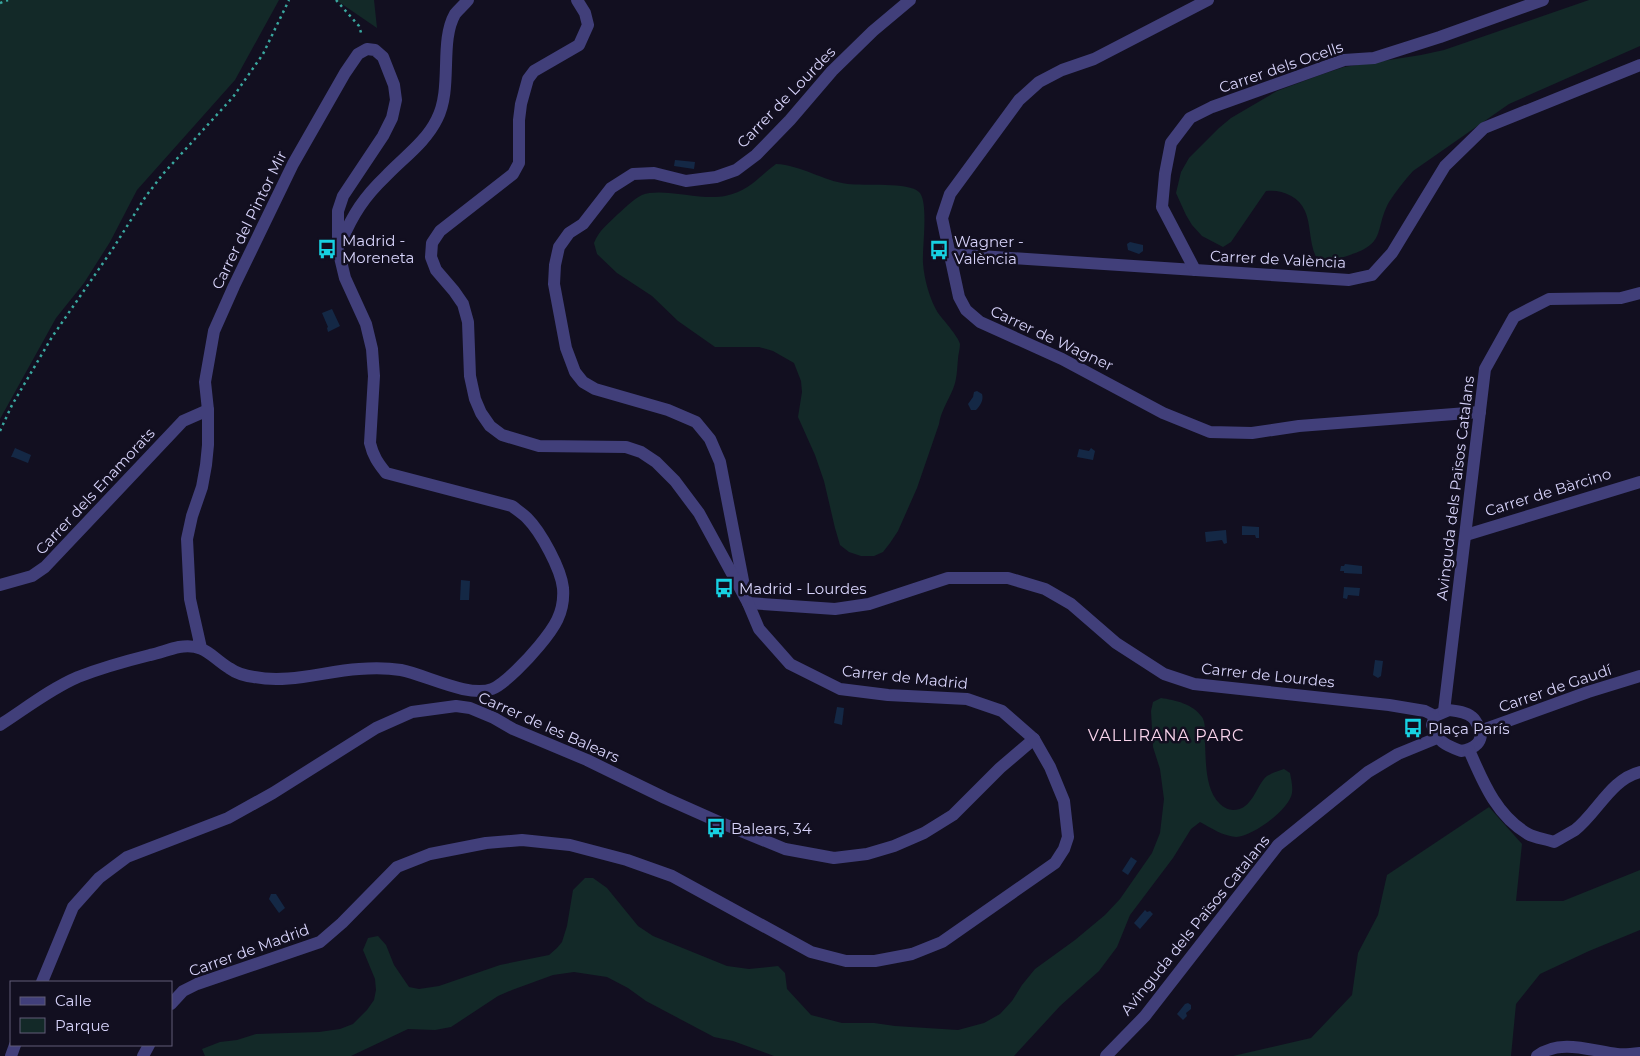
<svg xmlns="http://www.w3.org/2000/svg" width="1640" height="1056" viewBox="0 0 1640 1056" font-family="Montserrat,sans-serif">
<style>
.green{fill:#132928}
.water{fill:#142845}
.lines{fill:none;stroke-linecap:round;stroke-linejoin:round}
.path{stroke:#3aa79f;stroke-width:2.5;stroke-dasharray:2.5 4;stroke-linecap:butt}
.minor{stroke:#413f7a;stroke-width:12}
.labels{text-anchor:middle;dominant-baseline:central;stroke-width:5;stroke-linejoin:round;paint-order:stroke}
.street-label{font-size:15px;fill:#d7d3fa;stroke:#120f20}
.poi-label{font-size:15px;fill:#d7d3fa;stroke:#120f20;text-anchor:start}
.neighbourhood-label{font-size:16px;letter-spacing:1px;fill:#fbd5ed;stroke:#120f20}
</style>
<rect width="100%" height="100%" fill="#120f20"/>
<!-- green -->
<g class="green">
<path d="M0,0H279L235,80L137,190L110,242L84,283L56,318L0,419Z"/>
<path d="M336,0H374L377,28Z"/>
<path d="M1589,0H1640V46L1509,104L1413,171C1404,181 1396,191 1389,202C1374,230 1387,243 1350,255C1337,260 1328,260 1316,257C1309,242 1311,224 1305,211C1299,196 1281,189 1266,191L1231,242L1223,247L1202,236L1192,225L1186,215L1176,193L1181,172L1189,158L1219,128L1231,118L1277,91L1320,75L1344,67L1421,55L1444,50Z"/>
<path d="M776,164C801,165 823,181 848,184C864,186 909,182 919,192C929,201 922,249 923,263C924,279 930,300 938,313C944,321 958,336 960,344C960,349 958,355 958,359C957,369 957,380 953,389C948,401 941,411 939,424L917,488L898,531L890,543L883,552L874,556H861L849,552L840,545L835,528L824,481L815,455L798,417L802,392L801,381L794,363L773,351L759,347H715L678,321L652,296L617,273L597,254L594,243C599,230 608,224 618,214C625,208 632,200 642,195C662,187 701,201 725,196C750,191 758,177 776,164Z"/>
<path d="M1161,698C1175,700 1193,704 1202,717C1206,723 1205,735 1205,743C1206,762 1205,790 1220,804C1223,807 1229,810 1233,810C1253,810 1256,785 1267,776C1272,773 1278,771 1284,769L1290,773C1291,779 1293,786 1292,793C1290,809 1252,837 1236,837C1223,836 1211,828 1200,822L1191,829L1173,858L1130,915L1117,947L1099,971L1060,1006L1014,1056H774L733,1041L714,1037L646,1001L628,988L607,977L574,972L553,975L512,990L498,996L451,1027L435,1030L408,1029L351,1056H205L202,1049L220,1042L237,1040L256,1034L319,1032L340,1029L353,1024L367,1010L374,1000L376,990L375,979L363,950L368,938L378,936L386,945L394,965L409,987L419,989L439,986L500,965L549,955L557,948L562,942L567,926L573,890L585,878H593L607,888L638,926L653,936L727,966L749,969L778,966L785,973L787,989L811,1015L842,1023H874L895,1026L958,1030L984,1023L1000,1014L1012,1001L1022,985L1035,969L1075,940L1105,915L1120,899L1152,853L1160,833L1164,799L1160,769L1153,747L1151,711L1153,702Z"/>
<path d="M1489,807L1522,844L1516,901H1563L1640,870V930L1589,951L1540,974L1516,1004L1511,1056H1233L1311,1038L1352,995L1358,953L1378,915L1387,875Z"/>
</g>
<!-- water -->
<g class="water">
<path d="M675,160L695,162L694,169L674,166Z"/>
<path d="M1130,242L1143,245V251L1139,254L1128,250L1127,244Z"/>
<path d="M332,309L340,326L328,332L327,328L328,327L322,313Z"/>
<path d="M977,391L982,394C984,400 980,406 976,410H971L968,404L973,397L974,392Z"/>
<path d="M15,448L31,455L28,463L13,457H11Z"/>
<path d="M1091,448L1095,451L1093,460L1077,457L1079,449L1089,451Z"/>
<path d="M1242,526L1259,527V538H1256L1255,535H1242Z"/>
<path d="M1226,530L1227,543L1224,544L1222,540L1206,542L1205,532Z"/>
<path d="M1345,564L1362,566V574L1344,573V571H1340L1341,566H1344Z"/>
<path d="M461,580L470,581L469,600H460Z"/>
<path d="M1344,587L1360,588L1359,596L1348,595L1347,599L1343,598Z"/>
<path d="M1375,660L1383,661L1381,676L1378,678L1373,675Z"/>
<path d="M837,707L844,708L842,725L834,723Z"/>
<path d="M1131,857L1137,861L1128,875L1122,871Z"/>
<path d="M271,894H276L285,908L279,913L269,899Z"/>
<path d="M1145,910L1147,912L1150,911L1153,914L1140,929L1134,923Z"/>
<path d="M1188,1003L1191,1005V1009L1186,1013L1187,1016L1183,1020L1177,1014L1185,1004Z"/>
</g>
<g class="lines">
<!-- path -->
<g class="path">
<path d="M336,0L359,26L362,36"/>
<path d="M0,3L8,0"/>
<path d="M0,431L12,405L52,337L112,250L146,196L163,174L233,97L263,54L289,0"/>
</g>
<!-- minor -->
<g class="minor">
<path d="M1208,0L1094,59L1062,70L1039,82L1019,100L950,194L942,218L959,297L966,310L980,322L1062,359L1163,413L1210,432L1252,433L1299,426L1480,412"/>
<path d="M341,242C353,214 364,197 386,176C403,158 426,142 437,119C453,88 439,42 455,14C459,9 464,5 468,0"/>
<path d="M949,254L1349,280L1372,275L1392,253L1445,166L1484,128L1640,65"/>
<path d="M1195,270L1162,207L1165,174L1171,143L1190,118L1212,107L1344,60L1374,58L1440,37L1543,0"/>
<path d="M1466,535L1640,482"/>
<path d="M0,585L32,576L45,567L183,421L208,410"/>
<path d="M745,591L720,462L710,439L696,422L668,410L595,389L583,382L575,372L566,348L554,284L555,265L559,247L569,233L583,224L611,188L633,174L654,173L686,181L716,177L736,170L756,155L790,120L832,71L873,31L910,0"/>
<path d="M748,603L835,609L869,604L948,578H1008L1045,589L1071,604L1116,643L1164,674L1194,684L1389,705L1425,711L1435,716"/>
<path d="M1449,710C1457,711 1466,712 1472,717C1475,719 1477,724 1479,727C1485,742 1474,749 1461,751C1445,745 1438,742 1432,725L1435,716Z"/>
<path d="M1444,711L1485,369L1514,317L1549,299L1621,298L1640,293"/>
<path d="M0,725C25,709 50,689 78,677C101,668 126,661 150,655C160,653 169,649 179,647C205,643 210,656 229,668C236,673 246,676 254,677C289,684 325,671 359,669C372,668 388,668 401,670C426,675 469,698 492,689C505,684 530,657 539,646C554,628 565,613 563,588C561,569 541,532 527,518C523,514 517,510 512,506L386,473C378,463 373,456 370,443L374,376L372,349L366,324L345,278L338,249V211L343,196L383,136L392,118L396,100L394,85L383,57L375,50L367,49L358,54L345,73L293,164L234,286L214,331L205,382L208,410V445L206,465L202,487L192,516L187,539L190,599L201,648"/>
<path d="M1480,731L1588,692L1640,676"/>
<path d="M1469,750C1483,782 1496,815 1528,834C1535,838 1546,839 1554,842C1561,838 1568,834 1575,830C1597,813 1611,779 1640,772"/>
<path d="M42,982L73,907L99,878L127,857L228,818L273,793L376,728L412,712L456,706L470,708L494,718L513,729L587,760L665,798L719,822L785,849L834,858L867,854L894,846L924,833L953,815L1000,768L1034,739"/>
<path d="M171,1004L183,991L197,984L320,942L342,923L397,867L430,854L486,843L522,840L570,845L627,860L672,876L811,952L846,961H875L912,954L942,942L1055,863L1064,849L1068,837L1064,801L1050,767L1034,739L1002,711L967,699L888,695L840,689L790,664L759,629L748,603L699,513L675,481L656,462L641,452L626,447L539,446L502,435L490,426L481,413L475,399L470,376L468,322L463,304L454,291L436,270L431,257L432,243L440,231L513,174L519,163V120L521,104L528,79L534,71L579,45L588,25L585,13L577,0"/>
<path d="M11,1056L15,1045"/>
<path d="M143,1056L149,1045"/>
<path d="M1106,1056L1145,1016L1278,845L1368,772L1398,754L1437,738"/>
<path d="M1537,1056C1560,1038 1592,1051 1617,1054C1624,1055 1632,1054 1640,1053"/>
</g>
</g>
<!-- icons -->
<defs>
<symbol id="bus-bare" viewBox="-9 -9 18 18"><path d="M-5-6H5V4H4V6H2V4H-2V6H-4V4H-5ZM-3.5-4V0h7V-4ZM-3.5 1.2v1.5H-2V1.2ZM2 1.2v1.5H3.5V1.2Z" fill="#17d1e2" stroke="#120f20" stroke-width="2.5" paint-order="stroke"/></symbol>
</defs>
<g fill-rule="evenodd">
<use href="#bus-bare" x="313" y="235" width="28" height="28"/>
<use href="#bus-bare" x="925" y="236" width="28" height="28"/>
<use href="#bus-bare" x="710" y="574" width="28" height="28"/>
<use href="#bus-bare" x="1399" y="714" width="28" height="28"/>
<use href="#bus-bare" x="702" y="814" width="28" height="28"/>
</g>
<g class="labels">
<!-- street labels -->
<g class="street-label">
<text transform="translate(1281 67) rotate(-19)">Carrer dels Ocells</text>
<text transform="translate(786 97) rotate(-46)">Carrer de Lourdes</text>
<text transform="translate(249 220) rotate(-64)">Carrer del Pintor Mir</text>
<text transform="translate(1278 259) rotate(3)">Carrer de València</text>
<text transform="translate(1052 338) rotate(25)">Carrer de Wagner</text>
<text transform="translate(1455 488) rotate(-83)">Avinguda dels Països Catalans</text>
<text transform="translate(95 491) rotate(-47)">Carrer dels Enamorats</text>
<text transform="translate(1548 492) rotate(-17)">Carrer de Bàrcino</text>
<text transform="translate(1268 675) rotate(6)">Carrer de Lourdes</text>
<text transform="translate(905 677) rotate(6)">Carrer de Madrid</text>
<text transform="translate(1555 688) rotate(-19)">Carrer de Gaudí</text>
<text transform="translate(549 727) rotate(24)">Carrer de les Balears</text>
<text transform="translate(1195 925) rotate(-51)">Avinguda dels Països Catalans</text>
<text transform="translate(249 950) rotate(-20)">Carrer de Madrid</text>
</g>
<!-- poi labels -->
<g class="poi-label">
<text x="342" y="240">Madrid -<tspan x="342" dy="17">Moreneta</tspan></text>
<text x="954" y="241">Wagner -<tspan x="954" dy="17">València</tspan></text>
<text x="739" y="588">Madrid - Lourdes</text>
<text x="1428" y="728">Plaça París</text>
<text x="731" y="828">Balears, 34</text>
</g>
<!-- neighbourhood labels -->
<g class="neighbourhood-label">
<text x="1166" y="735">VALLIRANA PARC</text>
</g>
</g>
<!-- legend -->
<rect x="10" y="981" width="162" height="65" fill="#120f20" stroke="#615d77"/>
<rect x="20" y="997" width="25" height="8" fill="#413f7a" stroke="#615d77"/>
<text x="55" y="1006" font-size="15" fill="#d7d3fa">Calle</text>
<rect x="20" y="1018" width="25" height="15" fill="#132928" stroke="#615d77"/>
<text x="55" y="1031" font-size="15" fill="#d7d3fa">Parque</text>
</svg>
